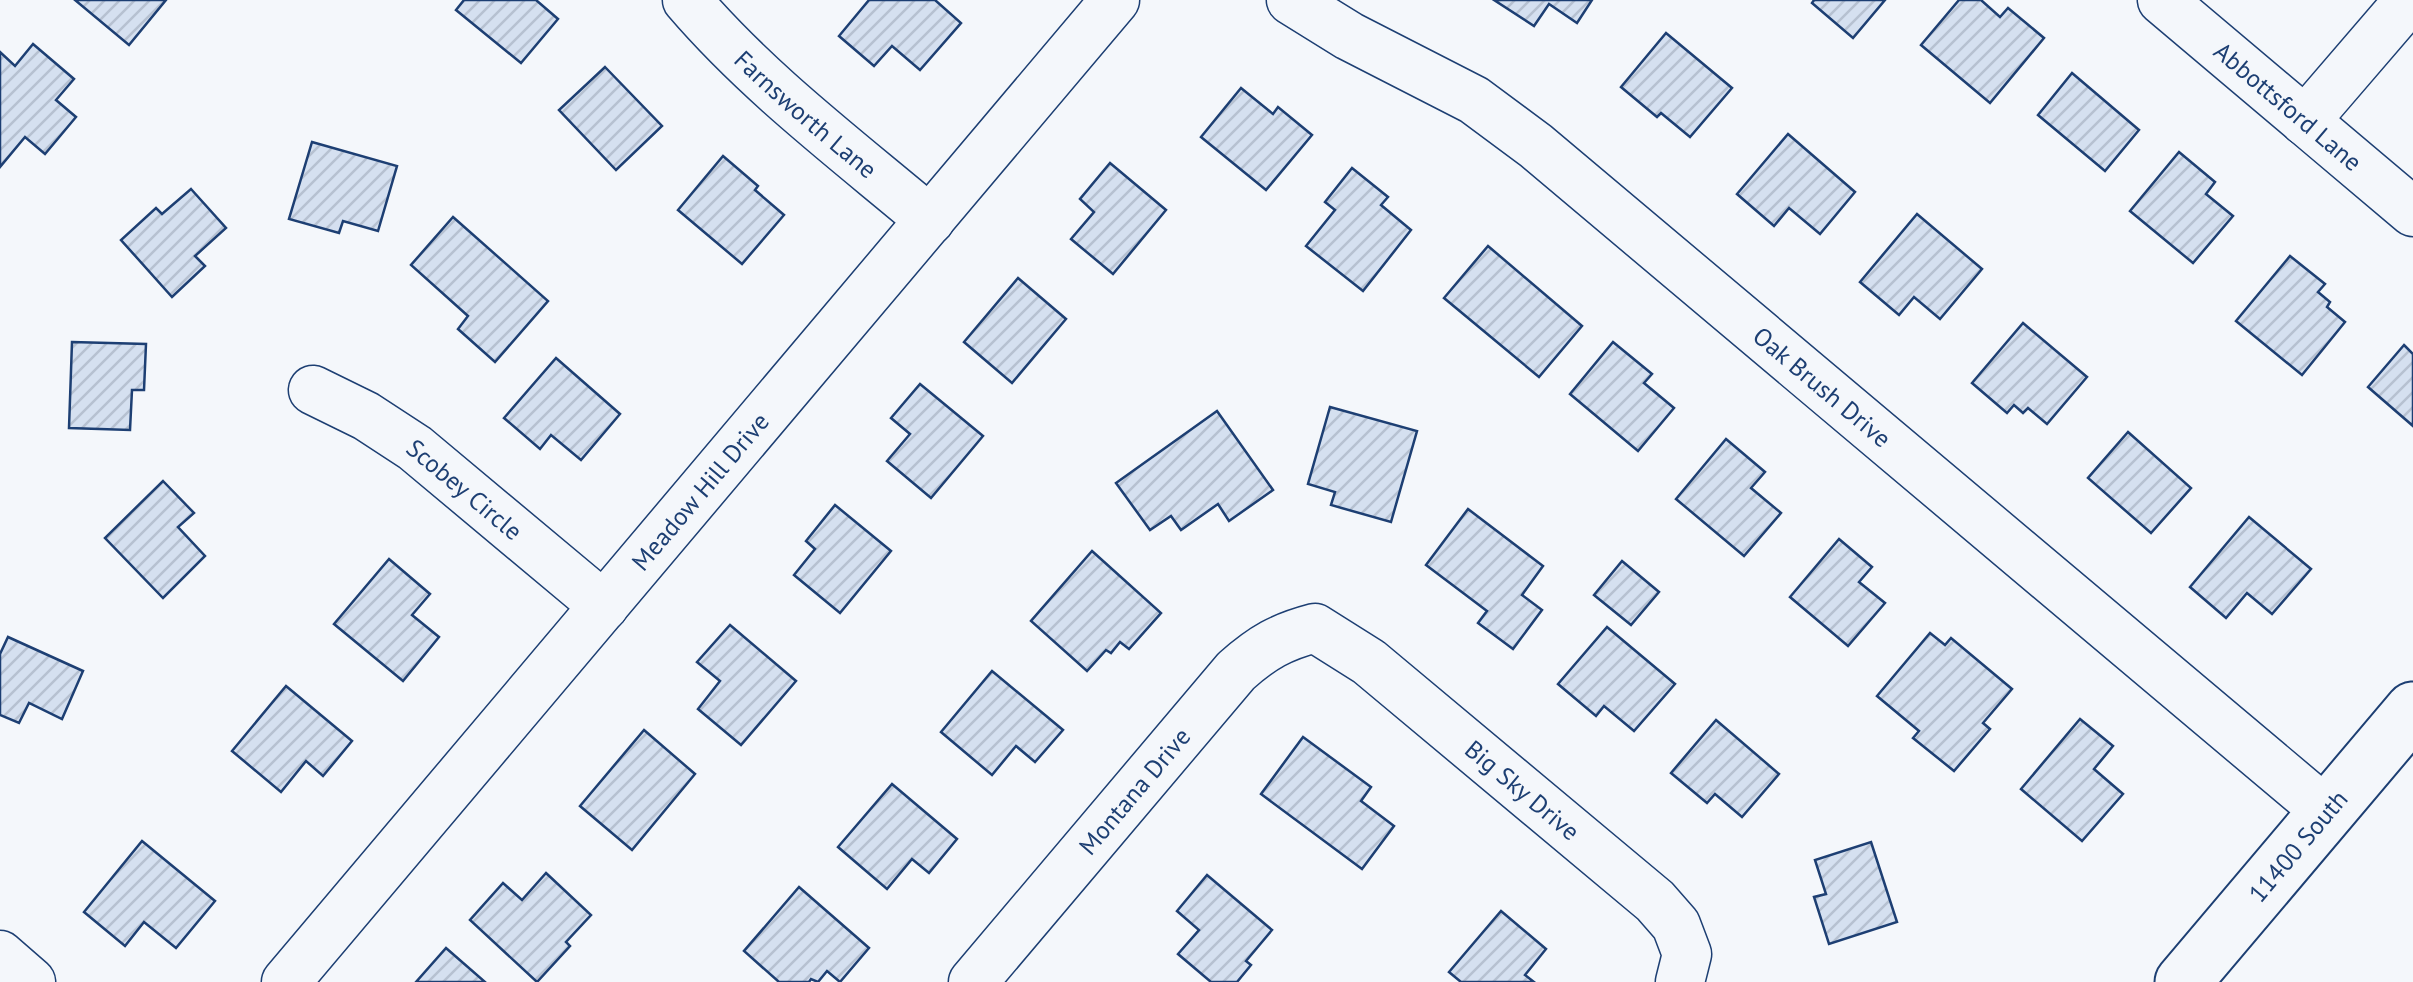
<svg xmlns="http://www.w3.org/2000/svg" width="2413" height="982" viewBox="0 0 2413 982" font-family="'PT Sans',sans-serif">
<style>
.building{fill:url(#building-hatch);stroke:#1d3f73;stroke-width:2.5}
.lines{fill:none;stroke-linecap:round;stroke-linejoin:round}
.minor-casing{stroke:#1d3f73;stroke-width:51}
.major-casing{stroke:#1d3f73;stroke-width:59}
.minor{stroke:#f4f7fb;stroke-width:48}
.major{stroke:#f4f7fb;stroke-width:55}
.labels{text-anchor:middle;dominant-baseline:central;stroke-width:8;stroke-linejoin:round;paint-order:stroke}
.street-label{font-size:25px;fill:#1d3f73;stroke:#f4f7fb}
</style>
<defs>
<pattern id="building-hatch" width="6" height="6" patternUnits="userSpaceOnUse" patternTransform="scale(2.5)"><rect width="6" height="6" fill="#d5e0f0"/><path d="M-1 1l2-2M0 6l6-6M5 7l2-2" fill="none" stroke="#b6c1d1"/></pattern>
</defs>
<rect width="100%" height="100%" fill="#f4f7fb"/>
<!-- building -->
<g class="building">
<path d="M75,0H166L129,45Z"/>
<path d="M464,0H536L558,19L521,63L456,10Z"/>
<path d="M869,0H935L961,23L920,70L892,46L874,66L839,36Z"/>
<path d="M1494,0H1592L1577,23L1549,4L1534,26Z"/>
<path d="M1814,0H1885L1853,38L1812,3Z"/>
<path d="M1959,0H1981L2000,17L2008,8L2044,38L1990,103L1921,45Z"/>
<path d="M1666,33L1732,88L1690,137L1661,113L1657,117L1621,87Z"/>
<path d="M33,44L74,79L56,100L76,117L45,154L25,137L0,167V52L15,66Z"/>
<path d="M605,67L662,126L616,170L559,110Z"/>
<path d="M2072,73L2139,130L2105,171L2038,115Z"/>
<path d="M1241,88L1273,114L1278,107L1312,135L1266,190L1201,137Z"/>
<path d="M1788,134L1855,192L1820,234L1789,208L1774,226L1737,194Z"/>
<path d="M312,142L397,166L378,231L343,221L339,233L289,219Z"/>
<path d="M2179,152L2215,182L2206,194L2233,216L2193,263L2130,211Z"/>
<path d="M723,156L758,186L755,190L784,215L742,264L678,210Z"/>
<path d="M1110,163L1166,210L1113,274L1071,239L1094,212L1080,199Z"/>
<path d="M1352,168L1388,197L1381,205L1411,230L1363,291L1306,246L1335,210L1325,202Z"/>
<path d="M191,189L226,228L195,256L205,266L172,297L121,240L156,208L162,214Z"/>
<path d="M1917,214L1982,269L1940,319L1914,297L1899,315L1860,282Z"/>
<path d="M453,217L548,301L495,362L458,329L468,316L411,265Z"/>
<path d="M1488,246L1582,326L1539,377L1444,298Z"/>
<path d="M2290,256L2325,284L2318,292L2330,302L2327,307L2345,322L2302,375L2236,321Z"/>
<path d="M1018,278L1066,319L1012,383L964,342Z"/>
<path d="M2023,323L2087,377L2047,424L2028,408L2023,413L2014,405L2007,413L1972,383Z"/>
<path d="M72,342L146,344L144,390H132L130,430L69,428Z"/>
<path d="M1613,342L1652,374L1644,383L1674,408L1638,451L1570,394Z"/>
<path d="M2404,345L2413,354V426L2368,387Z"/>
<path d="M556,358L620,414L581,460L551,435L540,449L504,418Z"/>
<path d="M920,384L983,436L931,498L887,461L910,434L891,418Z"/>
<path d="M1330,407L1417,431L1391,522L1331,505L1335,492L1308,484Z"/>
<path d="M1217,411L1273,490L1229,521L1218,504L1181,530L1171,516L1150,530L1116,483Z"/>
<path d="M2128,432L2191,488L2151,533L2088,478Z"/>
<path d="M1726,439L1765,472L1751,488L1781,513L1744,556L1676,499Z"/>
<path d="M163,481L194,513L178,527L205,556L163,598L105,538Z"/>
<path d="M835,505L891,551L840,613L794,575L815,549L806,541Z"/>
<path d="M1468,509L1543,566L1522,595L1542,610L1513,649L1478,623L1487,611L1426,565Z"/>
<path d="M2249,517L2311,569L2272,614L2247,593L2226,618L2190,587Z"/>
<path d="M1839,539L1872,567L1859,582L1885,603L1848,646L1790,597Z"/>
<path d="M1092,551L1161,613L1129,649L1120,642L1111,653L1106,650L1087,671L1031,621Z"/>
<path d="M389,559L430,594L412,615L439,637L403,681L334,624Z"/>
<path d="M1622,561L1659,592L1631,625L1594,595Z"/>
<path d="M730,625L796,681L741,745L698,709L720,681L697,662Z"/>
<path d="M1607,627L1675,684L1634,731L1604,706L1596,716L1558,684Z"/>
<path d="M1930,633L1945,645L1951,638L2012,689L1983,723L1990,729L1954,771L1913,738L1919,731L1877,696Z"/>
<path d="M8,637L83,671L62,719L29,703L19,723L0,715V654Z"/>
<path d="M992,671L1063,730L1035,762L1016,746L992,775L941,732Z"/>
<path d="M286,686L352,741L323,776L306,761L281,792L232,751Z"/>
<path d="M2080,719L2113,746L2094,769L2123,794L2082,841L2021,789Z"/>
<path d="M1716,720L1779,774L1742,817L1715,794L1707,803L1671,773Z"/>
<path d="M644,730L695,774L632,850L580,806Z"/>
<path d="M1303,737L1371,787L1361,801L1394,826L1362,869L1261,794Z"/>
<path d="M892,784L957,839L929,873L912,859L887,889L838,847Z"/>
<path d="M142,841L215,901L176,948L144,922L125,946L84,912Z"/>
<path d="M1871,842L1897,922L1829,944L1814,897L1826,894L1815,860Z"/>
<path d="M546,873L591,915L566,942L570,946L537,982L470,920L503,883L522,900Z"/>
<path d="M1207,875L1272,930L1246,961L1251,965L1237,982H1211L1178,954L1199,930L1177,911Z"/>
<path d="M799,887L869,948L840,982L827,971L818,982L811,979L809,982H779L744,951Z"/>
<path d="M1501,911L1546,949L1525,975L1534,982H1461L1449,972Z"/>
<path d="M446,948L485,982H416Z"/>
</g>
<g class="lines">
<defs>
<g id="minor">
<path id="s1" d="M687,0C758,83 847,150 930,220"/>
<path id="s2" d="M1291,0L1349,36L1474,100L1536,146L2327,812"/>
<path id="s3" d="M2162,0L2413,212"/>
<path d="M2305,121L2409,0"/>
<path id="s4" d="M313,390L366,416L415,448L604,606"/>
<path d="M0,955L31,982"/>
<path id="s5" d="M286,982L1115,0"/>
<path id="s6" d="M973,982L1236,671C1263,647 1281,637 1315,628L1369,662L1655,901L1676,925L1687,954L1680,982"/>
</g>
<g id="major">
<path id="s7" d="M2183,982L2413,710"/>
</g>
</defs>
<!-- minor casing -->
<use href="#minor" class="minor-casing"/>
<!-- major casing -->
<use href="#major" class="major-casing"/>
<!-- minor -->
<use href="#minor" class="minor"/>
<!-- major -->
<use href="#major" class="major"/>
</g>
<g class="labels">
<!-- street labels -->
<g class="street-label">
<text stroke="none"><textPath href="#s3" startOffset="165">Abbottsford Lane</textPath></text>
<text stroke="none"><textPath href="#s1" startOffset="165">Farnsworth Lane</textPath></text>
<text stroke="none"><textPath href="#s2" startOffset="660">Oak Brush Drive</textPath></text>
<text stroke="none"><textPath href="#s4" startOffset="182">Scobey Circle</textPath></text>
<text stroke="none"><textPath href="#s5" startOffset="642">Meadow Hill Drive</textPath></text>
<text stroke="none"><textPath href="#s6" startOffset="762">Big Sky Drive</textPath></text>
<text stroke="none"><textPath href="#s6" startOffset="250">Montana Drive</textPath></text>
<text stroke="none"><textPath href="#s7" startOffset="178">11400 South</textPath></text>
</g>
</g>
</svg>
